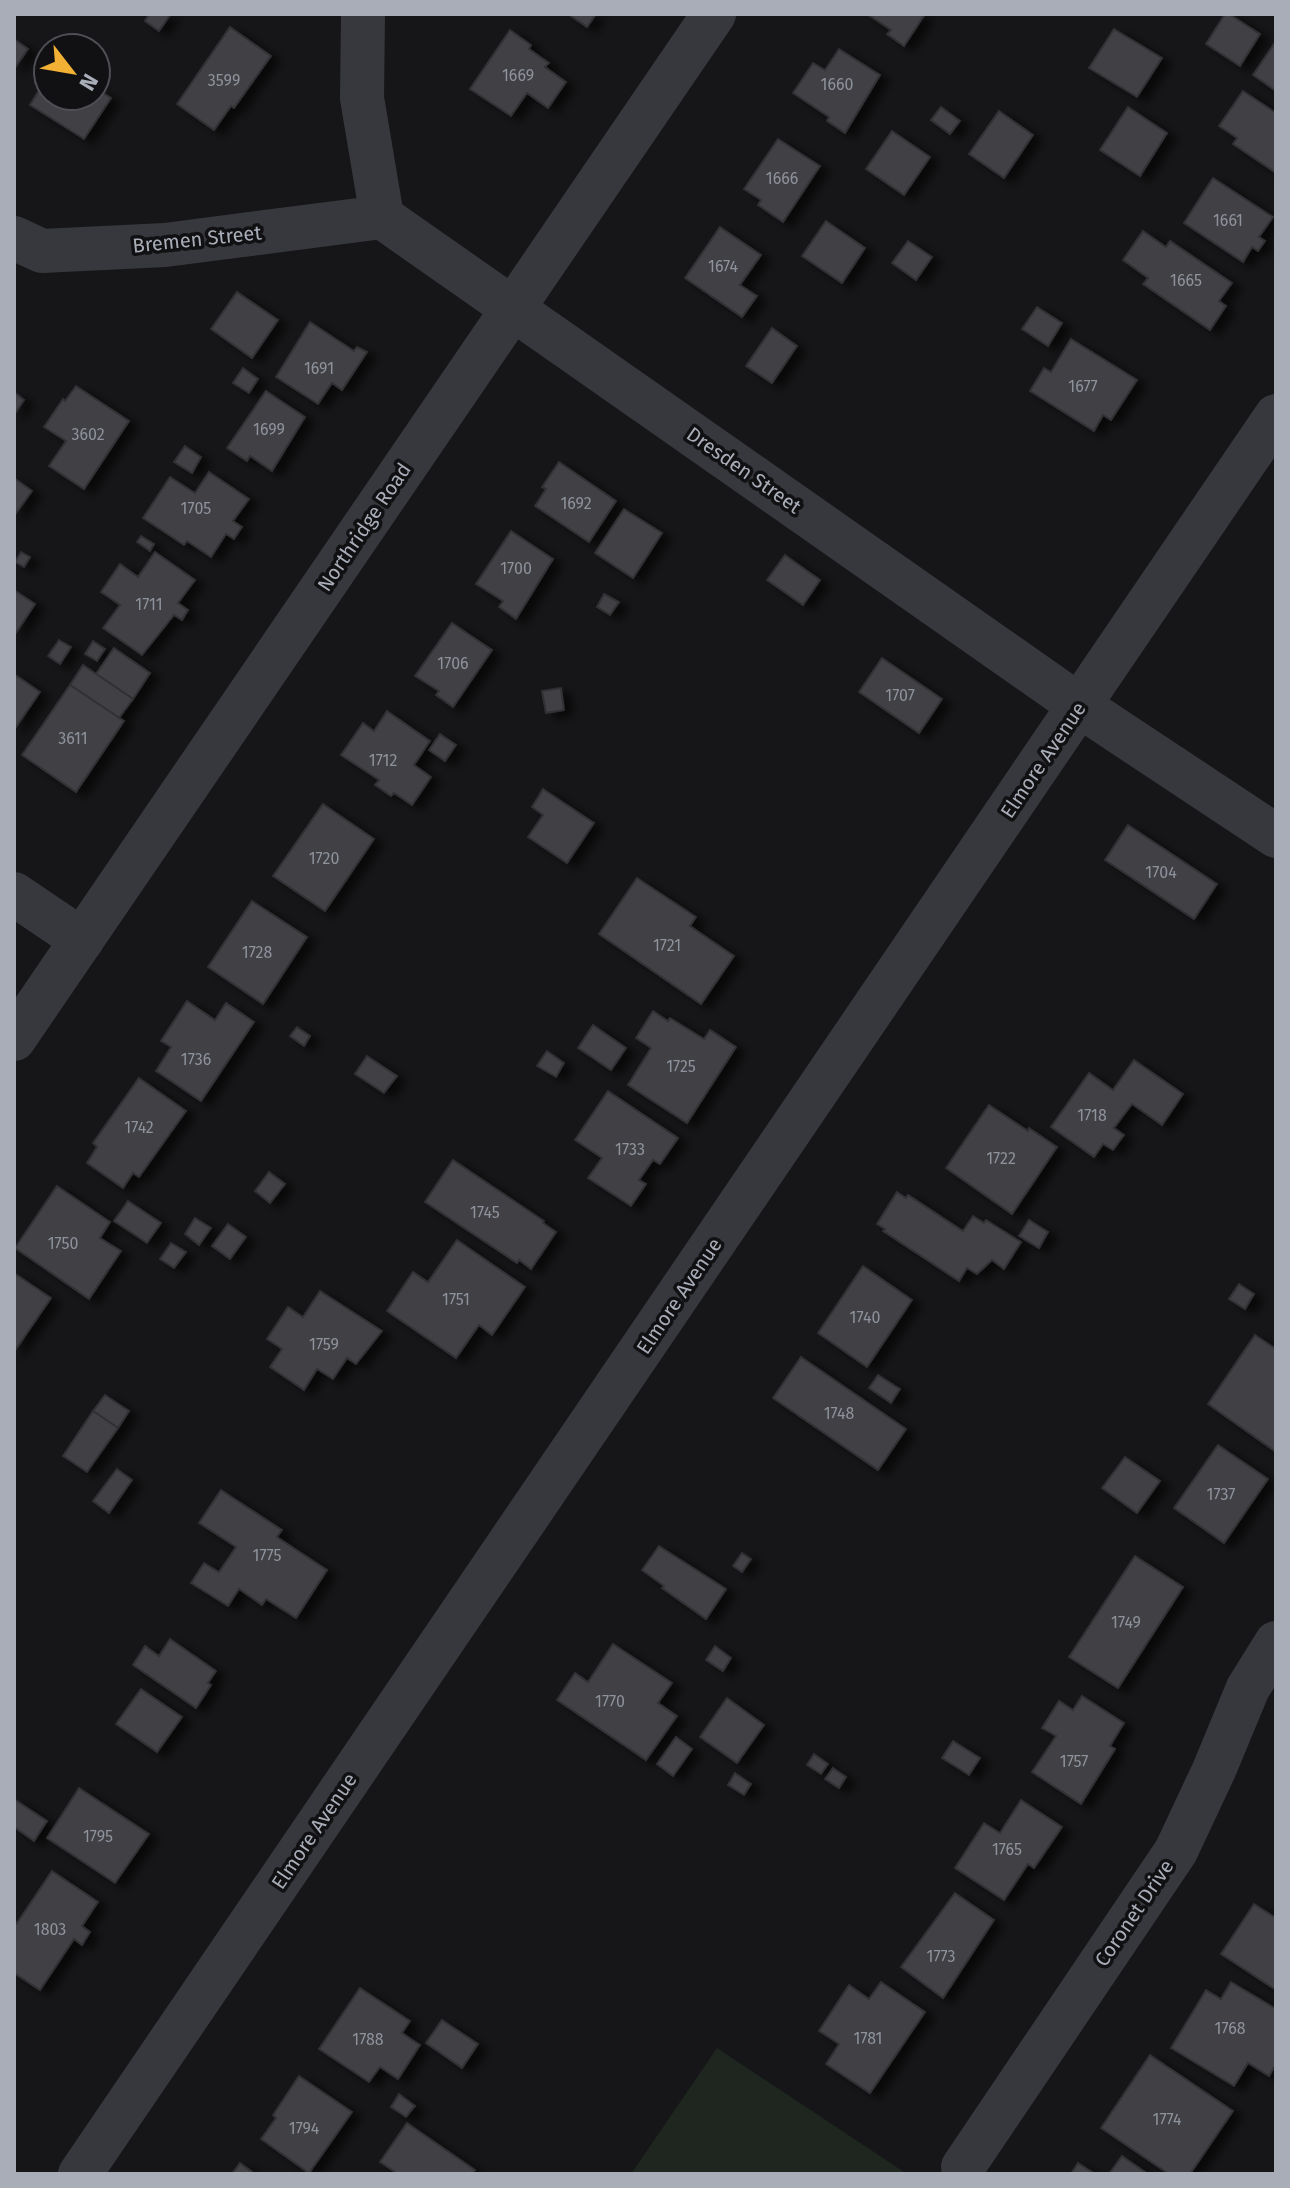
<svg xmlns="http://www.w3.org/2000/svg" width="1290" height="2188" viewBox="0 0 1290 2188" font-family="'Fira Sans',sans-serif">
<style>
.green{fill:#1e261f}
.building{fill:#404145;stroke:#303034;stroke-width:2;filter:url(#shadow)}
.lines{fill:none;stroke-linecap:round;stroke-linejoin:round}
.street{stroke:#37383d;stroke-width:44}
.labels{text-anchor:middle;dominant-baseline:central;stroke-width:7;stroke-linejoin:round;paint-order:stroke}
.number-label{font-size:16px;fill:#8e929b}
.street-label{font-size:20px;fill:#a8adb8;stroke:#111113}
</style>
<defs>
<filter id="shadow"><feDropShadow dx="9" dy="5" stdDeviation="4" flood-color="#0009"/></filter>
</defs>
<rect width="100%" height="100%" fill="#161618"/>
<!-- green -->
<path class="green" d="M717,2048L907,2174H631Z"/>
<!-- building -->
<g class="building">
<path d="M149,14H169L170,15L159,31L145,21Z"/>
<path d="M568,14H596L587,27Z"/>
<path d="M867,14H925L904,46L887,34L891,30Z"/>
<path d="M1225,14H1229L1260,34L1240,66L1206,44Z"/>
<path d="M230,27L271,56L234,108L231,106L214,130L177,104Z"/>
<path d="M1114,29L1162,58L1137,97L1089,68Z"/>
<path d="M510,30L531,45L529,49L549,63L545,67L566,82L548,108L527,93L511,116L470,89Z"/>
<path d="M14,39L28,49L14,69Z"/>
<path d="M1276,41V91L1253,75Z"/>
<path d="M839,49L880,75L845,133L827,121L829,117L793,93L813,63L825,70Z"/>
<path d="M48,63V96H96V88L111,98L84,139L30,105L41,87L35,83Z"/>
<path d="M1243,91L1276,113V173L1233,144L1237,138L1219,126Z"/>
<path d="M941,107L960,121L950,134L931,120Z"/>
<path d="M1128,107L1167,133L1140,176L1100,150Z"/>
<path d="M999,111L1033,135L1004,178L969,154Z"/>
<path d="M892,131L930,157L904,195L866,169Z"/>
<path d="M778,139L820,166L783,222L758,205L761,200L744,189Z"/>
<path d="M1213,178L1273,217L1259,237L1265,241L1258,251L1252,247L1243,262L1184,223Z"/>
<path d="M826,221L865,248L842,283L802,256Z"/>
<path d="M720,227L761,255L740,285L757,296L742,317L685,278Z"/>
<path d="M1143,231L1166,247L1170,241L1232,283L1219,301L1226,306L1210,330L1143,284L1148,278L1123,260Z"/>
<path d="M908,241L932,257L916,280L892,263Z"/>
<path d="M237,292L278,320L252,358L211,329Z"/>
<path d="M1037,307L1062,323L1048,346L1022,329Z"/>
<path d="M310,322L354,351L357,347L367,352L342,390L332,383L318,404L276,377Z"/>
<path d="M772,328L797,346L772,383L746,366Z"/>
<path d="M1071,339L1137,380L1111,420L1103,415L1094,431L1030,391L1044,368L1051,372Z"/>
<path d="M243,368L258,379L249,393L233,383Z"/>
<path d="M76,386L129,421L84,489L49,466L66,441L44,427L63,399L65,401Z"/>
<path d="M266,391L305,417L272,471L250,456L247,461L227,448Z"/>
<path d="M14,392L24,400L14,415Z"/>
<path d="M185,446L201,457L192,473L174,462Z"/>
<path d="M559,462L616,501L589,542L535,506L546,489L542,487Z"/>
<path d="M209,472L249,499L233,521L242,527L234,539L226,534L211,557L187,541L184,545L143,518L170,477L195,493Z"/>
<path d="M14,478L32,491L14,516Z"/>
<path d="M624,509L662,533L633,578L595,553Z"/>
<path d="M511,531L553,559L516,619L499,607L503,601L476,584Z"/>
<path d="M141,536L154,544L150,551L137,542Z"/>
<path d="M21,552L30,557L24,567L15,562Z"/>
<path d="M155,552L195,580L178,603L188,610L182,620L174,615L142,655L103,628L120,605L101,592L120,564L138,577Z"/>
<path d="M785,555L820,580L803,605L767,580Z"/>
<path d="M14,590L35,604L14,636Z"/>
<path d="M604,594L619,602L610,615L597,607Z"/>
<path d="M452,623L492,650L453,707L436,695L439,691L415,676Z"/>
<path d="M59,640L71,647L60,664L48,656Z"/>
<path d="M93,641L105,649L97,661L85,654Z"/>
<path d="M114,648L150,673L133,699L96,674Z"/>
<path d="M882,658L942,699L919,733L859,692Z"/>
<path d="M83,665L133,699L119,718L70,685Z"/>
<path d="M14,674L40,692L14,730Z"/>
<path d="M70,685L124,721L76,792L22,755Z"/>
<path d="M561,688L564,710L546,713L542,691Z"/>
<path d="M387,711L430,741L414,765L431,777L412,805L394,793L391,796L375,785L379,780L341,755L363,723L374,731Z"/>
<path d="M440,734L456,745L445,761L429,750Z"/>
<path d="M543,789L594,823L567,863L528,837L543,815L532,807Z"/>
<path d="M323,804L374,839L325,911L273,876Z"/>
<path d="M1128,825L1217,884L1194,919L1105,860Z"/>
<path d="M637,878L696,917L690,926L734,956L701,1004L599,934Z"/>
<path d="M252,901L307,937L263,1004L208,967Z"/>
<path d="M187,1001L215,1020L226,1003L254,1022L201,1101L156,1071L171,1047L161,1041Z"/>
<path d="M653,1011L668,1021L670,1018L704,1039L710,1030L736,1047L687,1123L628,1085L651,1048L636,1038Z"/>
<path d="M593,1025L626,1048L611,1070L578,1048Z"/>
<path d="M297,1027L310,1036L304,1046L290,1036Z"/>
<path d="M547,1051L564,1063L556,1077L537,1066Z"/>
<path d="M367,1056L397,1076L384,1093L355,1074Z"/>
<path d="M1134,1060L1183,1094L1162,1125L1132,1104L1114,1128L1124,1135L1113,1150L1103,1144L1094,1157L1051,1127L1089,1073L1113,1090Z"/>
<path d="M139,1078L186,1111L139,1177L133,1173L123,1188L87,1163L97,1147L93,1143Z"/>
<path d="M608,1091L678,1138L660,1164L653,1160L639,1180L646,1184L631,1206L588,1178L602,1158L575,1140Z"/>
<path d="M989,1105L1028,1131L1029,1128L1057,1147L1012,1214L946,1168Z"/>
<path d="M453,1160L544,1221L543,1223L556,1232L531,1269L519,1260L517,1263L425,1202Z"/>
<path d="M269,1172L285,1184L270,1203L255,1191Z"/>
<path d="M57,1186L110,1222L100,1238L121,1251L89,1299L15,1248Z"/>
<path d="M897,1192L906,1198L908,1195L963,1231L973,1216L984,1223L986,1220L1021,1242L1004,1269L992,1260L977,1274L967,1268L959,1281L883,1231L885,1229L877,1224Z"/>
<path d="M128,1201L161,1223L147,1243L114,1221Z"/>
<path d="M195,1218L211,1228L199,1245L185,1234Z"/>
<path d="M1029,1220L1048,1232L1039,1248L1019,1236Z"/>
<path d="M228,1224L246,1237L230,1259L212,1246Z"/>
<path d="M457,1240L525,1287L492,1335L479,1325L456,1358L387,1311L413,1272L428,1282Z"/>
<path d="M171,1243L186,1252L174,1268L160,1259Z"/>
<path d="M863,1266L912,1300L867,1367L818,1333Z"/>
<path d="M14,1273L51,1298L14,1352Z"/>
<path d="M1239,1284L1254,1294L1245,1309L1229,1299Z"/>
<path d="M320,1291L382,1331L356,1364L347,1358L333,1379L317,1369L304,1390L270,1367L282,1349L267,1339L288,1307L303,1317Z"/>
<path d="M1255,1335L1276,1349V1452L1208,1404Z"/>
<path d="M801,1357L906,1429L878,1470L773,1398Z"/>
<path d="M878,1375L900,1389L891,1403L869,1388Z"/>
<path d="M105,1395L129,1411L118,1428L93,1411Z"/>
<path d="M93,1411L118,1428L87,1472L63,1456Z"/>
<path d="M1218,1445L1268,1479L1224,1543L1174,1508Z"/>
<path d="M1125,1457L1160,1481L1137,1513L1102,1488Z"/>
<path d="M117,1469L132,1480L109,1513L93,1501Z"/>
<path d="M221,1490L282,1530L277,1537L327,1570L296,1618L266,1599L262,1605L239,1589L228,1606L191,1583L204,1563L219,1572L236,1547L199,1523Z"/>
<path d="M659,1546L726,1589L706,1619L662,1588L664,1586L642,1570Z"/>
<path d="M742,1553L751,1559L742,1572L733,1566Z"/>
<path d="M1135,1556L1183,1587L1118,1688L1069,1657Z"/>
<path d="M170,1639L216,1671L208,1683L211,1685L196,1708L133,1665L145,1646L159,1656Z"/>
<path d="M613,1644L672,1683L658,1703L677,1716L646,1760L557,1700L575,1673L588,1682Z"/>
<path d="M715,1646L731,1658L723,1671L706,1660Z"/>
<path d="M141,1689L182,1717L157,1752L116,1724Z"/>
<path d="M1082,1696L1124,1723L1110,1746L1115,1749L1081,1804L1032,1772L1056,1736L1042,1728L1059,1701L1073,1710Z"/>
<path d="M727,1698L764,1725L737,1763L700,1737Z"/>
<path d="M676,1737L692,1749L673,1776L657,1764Z"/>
<path d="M953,1741L980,1758L969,1775L942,1758Z"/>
<path d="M814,1754L828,1764L821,1774L807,1765Z"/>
<path d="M833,1768L846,1777L839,1788L825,1779Z"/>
<path d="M735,1773L751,1784L744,1795L728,1785Z"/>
<path d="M79,1788L149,1834L115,1883L47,1838Z"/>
<path d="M14,1799L47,1821L34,1841L14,1827Z"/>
<path d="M1021,1800L1062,1827L1034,1868L1028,1864L1004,1900L955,1868L984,1823L1000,1833Z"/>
<path d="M52,1871L98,1902L82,1926L90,1932L82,1945L74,1939L40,1990L14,1973V1921L17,1923Z"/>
<path d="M955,1893L994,1920L943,1998L901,1967Z"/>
<path d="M1254,1904L1276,1918V1990L1221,1954Z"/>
<path d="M881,1982L925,2012L870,2093L826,2064L839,2044L819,2031L849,1985L869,1999Z"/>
<path d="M1231,1982L1276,2009V2064L1269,2076L1248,2063L1234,2086L1171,2048L1206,1990L1221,1999Z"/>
<path d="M360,1988L410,2021L402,2033L420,2045L398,2079L380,2067L369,2082L319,2049Z"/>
<path d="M442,2020L478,2044L462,2068L426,2043Z"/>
<path d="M1150,2055L1233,2111L1190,2174H1169L1101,2128Z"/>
<path d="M299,2076L352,2112L309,2173L261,2139L276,2118L273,2115Z"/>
<path d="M399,2094L415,2106L406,2117L391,2107Z"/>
<path d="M407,2123L475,2170L472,2174H398L380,2162Z"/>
<path d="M1122,2156L1148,2174H1109Z"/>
<path d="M240,2163L255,2174H232Z"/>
<path d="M1078,2163L1095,2174H1071Z"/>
</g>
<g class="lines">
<!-- street -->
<g class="street">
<path d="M363,14L362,98L382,217L1080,706L1276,836"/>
<path d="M14,238L42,251L165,245L382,217"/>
<path d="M14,894L82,940"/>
<path d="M14,1039L714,14"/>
<path d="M963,2167L1176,1851L1214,1770L1248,1688L1276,1643"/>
<path d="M80,2174L1276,416"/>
</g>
</g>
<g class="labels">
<!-- number labels -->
<g class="number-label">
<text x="518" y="75">1669</text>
<text x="224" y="80">3599</text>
<text x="837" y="84">1660</text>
<text x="782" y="178">1666</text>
<text x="1228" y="220">1661</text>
<text x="723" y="266">1674</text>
<text x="1186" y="280">1665</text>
<text x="319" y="368">1691</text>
<text x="1083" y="386">1677</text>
<text x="269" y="429">1699</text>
<text x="88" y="434">3602</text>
<text x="576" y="503">1692</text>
<text x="196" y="508">1705</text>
<text x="516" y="568">1700</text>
<text x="149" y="604">1711</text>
<text x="453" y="663">1706</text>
<text x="900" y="695">1707</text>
<text x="73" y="738">3611</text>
<text x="383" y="760">1712</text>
<text x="324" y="858">1720</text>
<text x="1161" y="872">1704</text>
<text x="667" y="945">1721</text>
<text x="257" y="952">1728</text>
<text x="196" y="1059">1736</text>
<text x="681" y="1066">1725</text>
<text x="1092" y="1115">1718</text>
<text x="139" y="1127">1742</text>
<text x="630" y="1149">1733</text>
<text x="1001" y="1158">1722</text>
<text x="485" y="1212">1745</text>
<text x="63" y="1243">1750</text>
<text x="456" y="1299">1751</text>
<text x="865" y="1317">1740</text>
<text x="324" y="1344">1759</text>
<text x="839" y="1413">1748</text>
<text x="1221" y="1494">1737</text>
<text x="267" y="1555">1775</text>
<text x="1126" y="1622">1749</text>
<text x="610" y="1701">1770</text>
<text x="1074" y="1761">1757</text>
<text x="98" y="1836">1795</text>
<text x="1007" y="1849">1765</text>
<text x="50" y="1929">1803</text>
<text x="941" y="1956">1773</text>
<text x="1230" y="2028">1768</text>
<text x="868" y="2038">1781</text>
<text x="368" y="2039">1788</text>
<text x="1167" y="2119">1774</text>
<text x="304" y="2128">1794</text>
</g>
<!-- street labels -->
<g class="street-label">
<text transform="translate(197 239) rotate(-6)">Bremen Street</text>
<text transform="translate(744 470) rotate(35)">Dresden Street</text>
<text transform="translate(364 527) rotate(-56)">Northridge Road</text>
<text transform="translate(1043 760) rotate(-56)">Elmore Avenue</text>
<text transform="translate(679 1296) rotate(-56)">Elmore Avenue</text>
<text transform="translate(314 1831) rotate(-56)">Elmore Avenue</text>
<text transform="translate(1134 1913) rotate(-56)">Coronet Drive</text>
</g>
</g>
<!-- border -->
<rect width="1290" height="2188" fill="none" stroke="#a8adb8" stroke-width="32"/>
<!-- north arrow -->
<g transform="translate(72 72) rotate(121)"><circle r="38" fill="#111113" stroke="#4d4f55" stroke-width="2"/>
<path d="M0-6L14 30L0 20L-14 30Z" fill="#f2b134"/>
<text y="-12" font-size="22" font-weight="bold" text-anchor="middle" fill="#a8adb8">N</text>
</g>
</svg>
